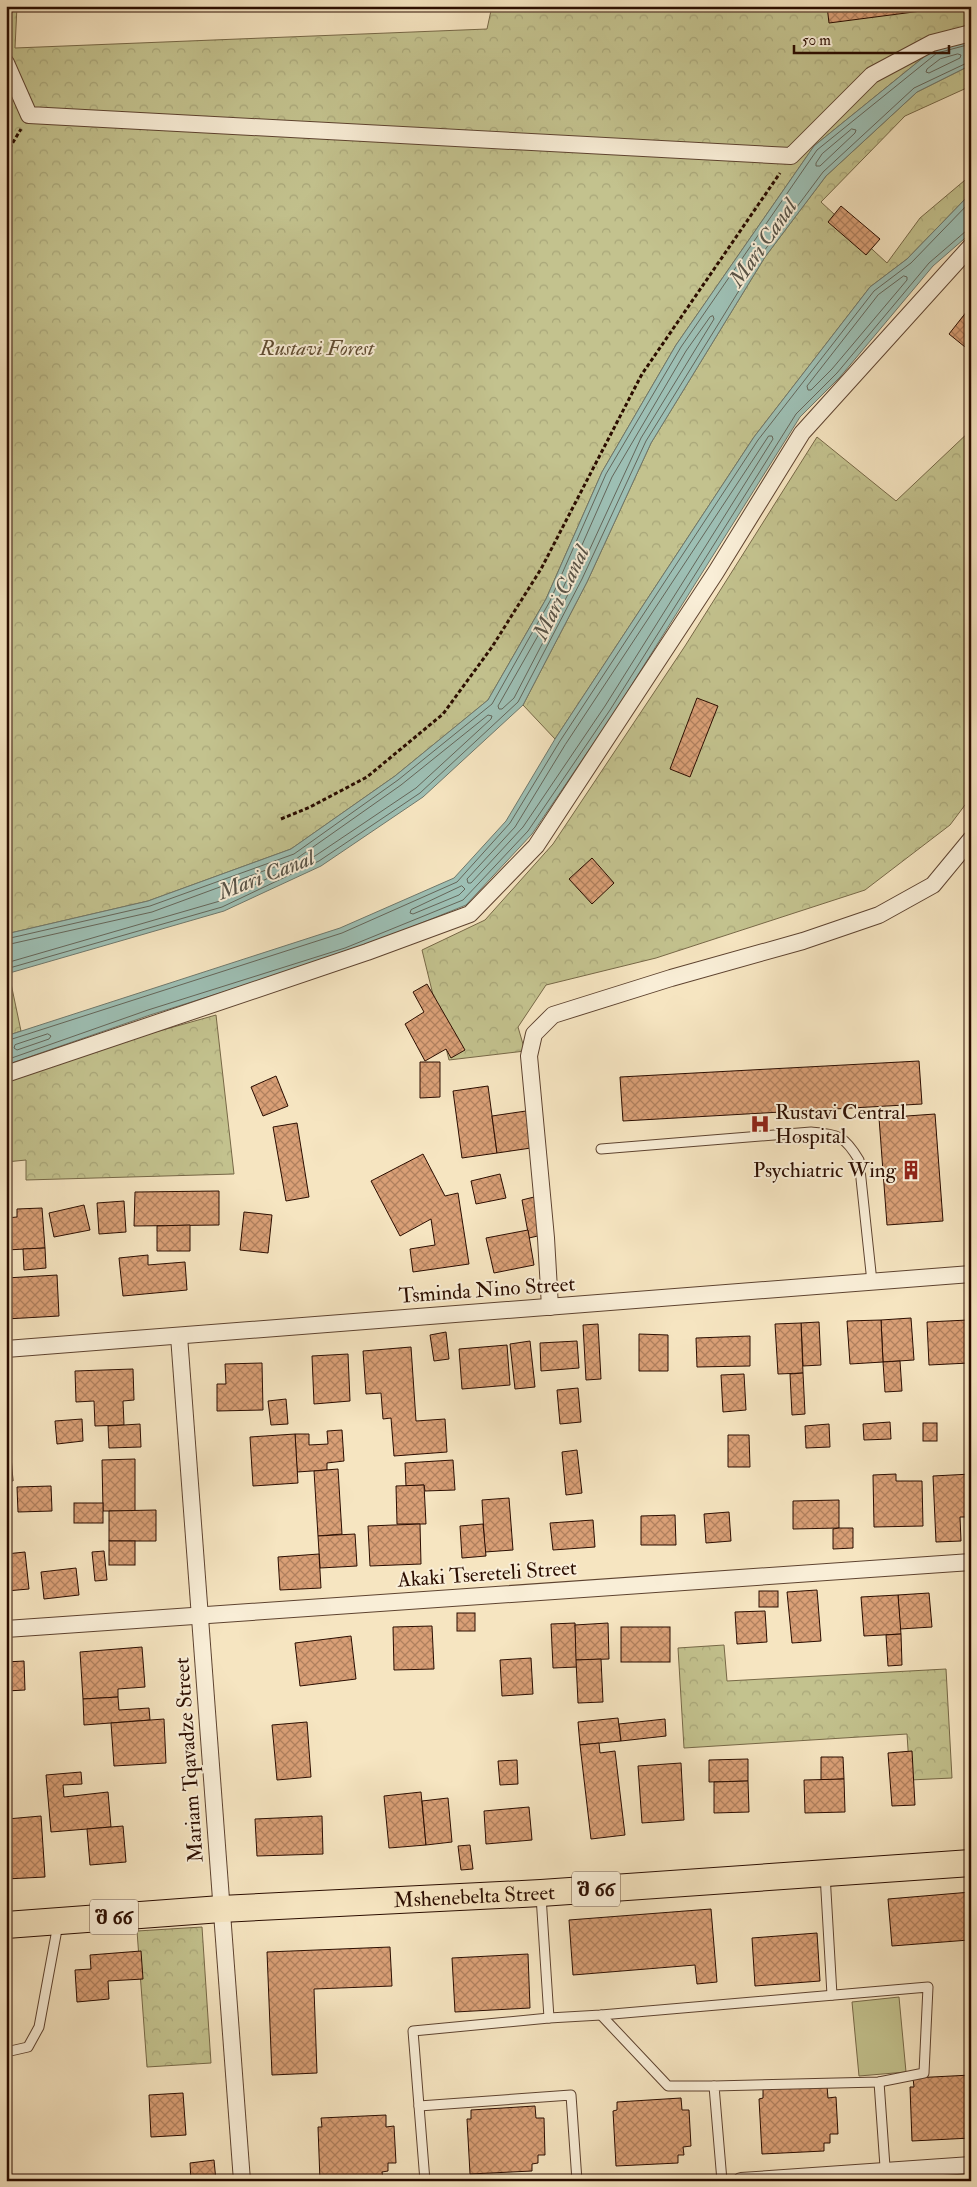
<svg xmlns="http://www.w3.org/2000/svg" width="977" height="2187" viewBox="0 0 977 2187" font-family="'IM FELL Double Pica','Noto Serif Georgian',serif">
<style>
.forest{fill:url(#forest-crowns);stroke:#776847}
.pitch{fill:#c3c28e;stroke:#776847}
.water{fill:#9dbfb4;stroke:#6f786c}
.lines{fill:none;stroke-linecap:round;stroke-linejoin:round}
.shore{stroke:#64665a;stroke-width:1}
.building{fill:url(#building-cross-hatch);stroke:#2b0d00}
.lane-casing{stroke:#5e4330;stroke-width:11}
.street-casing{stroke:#5e4330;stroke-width:18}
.primary-casing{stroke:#2b0d00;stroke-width:28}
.path{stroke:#2b0d00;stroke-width:3;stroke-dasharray:4 2.5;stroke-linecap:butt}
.lane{stroke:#f9eed7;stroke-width:9}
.street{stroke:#f9eed7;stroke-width:16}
.primary{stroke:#f6e5c1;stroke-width:26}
.labels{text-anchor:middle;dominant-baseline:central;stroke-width:4;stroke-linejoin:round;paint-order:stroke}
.shield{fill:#f9eed7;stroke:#695040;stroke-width:1}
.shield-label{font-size:20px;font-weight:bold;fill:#2b0d00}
.park-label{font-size:21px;font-style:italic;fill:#604c32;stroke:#f9eed7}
.poi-label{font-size:21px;fill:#2b0d00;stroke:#f9eed7;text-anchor:start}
.street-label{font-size:21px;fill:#2b0d00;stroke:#f9eed7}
.water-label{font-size:22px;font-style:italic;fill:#595448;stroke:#f9eed7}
</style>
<defs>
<pattern id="forest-crowns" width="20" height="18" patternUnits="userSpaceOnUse" patternTransform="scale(1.25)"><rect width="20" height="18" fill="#c3c28e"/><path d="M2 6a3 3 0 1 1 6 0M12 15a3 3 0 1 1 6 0" fill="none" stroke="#a8a679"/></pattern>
<pattern id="building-cross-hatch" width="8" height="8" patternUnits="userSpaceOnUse" patternTransform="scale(1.25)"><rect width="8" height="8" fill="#d99f76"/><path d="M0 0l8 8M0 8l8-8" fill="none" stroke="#b0805e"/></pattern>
</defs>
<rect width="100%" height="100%" fill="#f6e5c1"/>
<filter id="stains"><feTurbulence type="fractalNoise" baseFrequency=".004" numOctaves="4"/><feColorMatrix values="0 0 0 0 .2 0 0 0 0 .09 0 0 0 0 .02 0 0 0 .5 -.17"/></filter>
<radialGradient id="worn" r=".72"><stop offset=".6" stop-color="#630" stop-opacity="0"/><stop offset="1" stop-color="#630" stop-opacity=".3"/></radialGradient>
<!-- forest -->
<g class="forest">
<path d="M6,6H17L15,48L487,29L492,6H971V39L935,48L814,146L676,345L602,472L546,599L488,700L395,776L291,849L148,901L6,934Z"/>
<path d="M971,65V86L905,116L821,202L887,263L920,218L971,175V193L907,259L870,287L754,437L555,739L523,705L587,582L651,443L765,257L826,176L917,92Z"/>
<path d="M971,430V797L950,825L865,890L656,958L546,985L518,1027L525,1051L449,1060L422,950L485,920L553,844L685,646L817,437L896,501Z"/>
<path d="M6,974H9L21,1031L6,1036Z"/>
<path d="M216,1015L234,1174L26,1180V1160L6,1162V1074Z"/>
<path d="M724,1645L727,1681L946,1669L952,1778L910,1780L907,1734L684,1748L678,1648Z"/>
<path d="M202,1927L211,2063L147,2067L137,1931Z"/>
</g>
<!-- pitch -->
<path class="pitch" d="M899,1997L906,2072L859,2076L852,2002Z"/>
<!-- water -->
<g class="water">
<path d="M971,39V65L917,92L826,176L765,257L651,443L587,582L523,705L423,797L321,866L224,911L6,974V934L148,901L291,849L395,776L488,700L546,599L602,472L676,345L814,146L935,48Z"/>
<path d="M971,193V233L933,266L840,377L800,417L614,713L532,834L466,905L347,953L150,1015L6,1065V1036L340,928L454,878L506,821L555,739L754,437L870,287L907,259Z"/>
</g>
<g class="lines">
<!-- shore -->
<g class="shore">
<path d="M958,54L961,55L960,58L929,73L926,72L927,69L940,59Z"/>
<path d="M852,129L856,130L855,133L820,166H816V163L822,154Z"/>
<path d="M904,276L907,277V280L832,369L811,390H808L807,386L878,295Z"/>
<path d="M713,316L714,319L641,438L577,577L514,698L502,709H499L498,706L556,604L612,477L686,351L710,317Z"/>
<path d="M769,436H772L773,439L605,706L523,827L471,883H468L467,879L515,827L565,745Z"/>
<path d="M462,886L465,889L459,895L413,914L410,913L411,910Z"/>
<path d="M6,939L150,906L294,854L398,780L492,704L550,601L606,474L681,347L817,150L937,53L971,44"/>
<path d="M6,945L152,912L296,859L401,785L488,715L492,716L491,719L416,788L315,856L220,901L6,963"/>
<path d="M6,969L222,907L319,861L420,793L518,702L582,579L646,441L761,255L823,172L914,88L971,61"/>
<path d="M48,1034L51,1036L49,1039L17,1050L14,1048L15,1045Z"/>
<path d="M6,1041L342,933L457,882L510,823L560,741L758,440L874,291L911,263L971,201"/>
<path d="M6,1060L148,1010L345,948L463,900L528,831L610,710L796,414L837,373L929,263L966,231L971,230"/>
</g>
</g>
<!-- building -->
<g class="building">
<path d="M827,6H929V10L829,23Z"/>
<path d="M841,206L880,239L866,255L828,222Z"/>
<path d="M971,306V350L970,351L949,334Z"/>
<path d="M697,698L718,706L690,777L670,769Z"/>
<path d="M592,858L614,883L592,904L569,879Z"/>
<path d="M427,984L465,1050L451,1058L446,1049L425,1061L405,1024L424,1012L413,992Z"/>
<path d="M919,1061L922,1104L623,1121L620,1077Z"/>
<path d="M420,1062H440V1097L420,1098Z"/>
<path d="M276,1076L288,1106L263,1116L251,1087Z"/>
<path d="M488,1086L497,1153L462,1158L453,1091Z"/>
<path d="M526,1111L531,1148L497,1153L492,1116Z"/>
<path d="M935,1114L943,1221L887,1225L879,1118Z"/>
<path d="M297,1123L309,1197L286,1201L273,1127Z"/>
<path d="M423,1154L445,1196L458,1193L469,1264L413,1272L410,1249L435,1245L431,1219L400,1236L371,1181Z"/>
<path d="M500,1174L506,1198L476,1204L471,1181Z"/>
<path d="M219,1191V1225L134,1226L135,1192Z"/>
<path d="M538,1196L542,1235L529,1238L522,1200Z"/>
<path d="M124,1201L126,1232L99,1234L97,1203Z"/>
<path d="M84,1205L90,1230L54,1237L49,1213Z"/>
<path d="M42,1208L45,1248L6,1250V1218L17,1217V1209Z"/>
<path d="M244,1212L272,1215L268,1253L240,1250Z"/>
<path d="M190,1225V1251H157V1226Z"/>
<path d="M528,1230L534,1265L494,1273L486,1238Z"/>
<path d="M45,1248L46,1268L24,1270L23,1249Z"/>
<path d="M148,1255V1265L185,1262L187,1290L123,1296L119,1258Z"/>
<path d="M57,1275L59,1316L6,1319V1278Z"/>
<path d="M911,1318L914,1360L883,1362L881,1320Z"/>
<path d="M881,1320L883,1362L850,1364L847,1321Z"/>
<path d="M968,1320L969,1363L929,1365L927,1322Z"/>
<path d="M819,1322L821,1365L803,1366L801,1323Z"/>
<path d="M801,1323L803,1373L778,1374L775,1324Z"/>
<path d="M598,1324L601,1379L586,1380L583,1325Z"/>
<path d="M446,1332L449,1359L434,1361L430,1335Z"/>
<path d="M639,1334L668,1335V1371H639Z"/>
<path d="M750,1336V1366L697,1367L696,1338Z"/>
<path d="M530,1341L535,1387L515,1389L510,1344Z"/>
<path d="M577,1341L579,1368L541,1371L540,1343Z"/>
<path d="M507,1345L510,1385L462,1389L459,1349Z"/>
<path d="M411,1347L416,1421L445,1419L447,1452L394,1456L391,1418L383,1419L381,1393L366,1394L363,1351Z"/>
<path d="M348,1354L350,1401L314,1404L312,1356Z"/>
<path d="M900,1361L902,1391L885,1392L883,1362Z"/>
<path d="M262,1363L263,1410L217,1411V1384H226L225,1364Z"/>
<path d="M133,1369L134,1400L123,1401L124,1425L95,1426L94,1401L76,1402L75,1371Z"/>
<path d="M803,1373L805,1414L792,1415L790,1374Z"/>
<path d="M744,1374L746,1410L723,1412L721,1375Z"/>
<path d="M578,1388L581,1422L560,1424L557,1390Z"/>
<path d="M286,1399L288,1424L271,1425L268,1401Z"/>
<path d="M6,1418H8L13,1481H6Z"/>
<path d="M971,1418V1450L968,1419Z"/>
<path d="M82,1419L83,1441L57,1444L55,1421Z"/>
<path d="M890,1422L891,1439L864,1440L863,1424Z"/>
<rect x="923" y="1423" width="14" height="18"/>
<path d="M140,1424L141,1447L109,1448L108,1426Z"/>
<path d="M829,1424L830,1447L806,1448L805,1426Z"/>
<path d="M342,1430L344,1461L327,1463V1470L297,1472L295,1434H309V1445L328,1444L327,1431Z"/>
<path d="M295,1434L298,1483L253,1486L250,1437Z"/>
<path d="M728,1435H749L750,1467H728Z"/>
<path d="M577,1450L582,1493L566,1495L562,1452Z"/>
<path d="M135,1459V1511H103L102,1460Z"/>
<path d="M453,1460L455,1490L425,1491L424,1485L406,1486L405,1463Z"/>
<path d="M338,1469L342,1534L318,1536L314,1471Z"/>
<path d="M896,1474V1481H922L923,1526L874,1527L873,1475Z"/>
<path d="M971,1474V1517H960L961,1541L936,1542L933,1476Z"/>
<path d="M424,1485L426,1524H397L396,1486Z"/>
<path d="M51,1486L52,1511L18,1512L17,1487Z"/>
<path d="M509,1498L513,1550L485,1552L482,1500Z"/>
<path d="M839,1500V1528L793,1529V1501Z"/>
<path d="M6,1502H8L10,1530H6Z"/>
<rect x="74" y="1503" width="29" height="20"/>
<path d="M156,1510V1541H109V1511Z"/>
<path d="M729,1512L731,1541L706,1543L704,1514Z"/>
<path d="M675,1515L676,1545H641V1516Z"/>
<path d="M593,1520L595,1547L553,1550L550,1523Z"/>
<path d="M420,1524L421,1564L370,1566L368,1526Z"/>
<path d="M483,1524L486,1556L462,1558L460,1526Z"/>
<path d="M839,1528H853V1548L833,1549V1529Z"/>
<path d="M355,1534L357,1566L320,1568L318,1536Z"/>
<rect x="109" y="1541" width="26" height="24"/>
<path d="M104,1551L107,1580L95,1581L92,1552Z"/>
<path d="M25,1552L29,1589L6,1591V1554Z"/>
<path d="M319,1554L321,1588L280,1590L278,1557Z"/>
<path d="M76,1568L79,1595L44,1599L41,1572Z"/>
<path d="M817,1590L821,1641L792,1643L787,1592Z"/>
<rect x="759" y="1591" width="19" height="16"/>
<path d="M929,1593L932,1627L900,1629L898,1595Z"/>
<path d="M898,1595L901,1634L864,1636L861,1597Z"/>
<path d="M765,1611L767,1642L737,1644L735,1612Z"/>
<rect x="457" y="1613" width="18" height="18"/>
<path d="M575,1623L577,1667L553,1668L551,1624Z"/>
<path d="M608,1623L609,1659L576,1660L575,1625Z"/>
<path d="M432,1626L434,1669L394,1670L393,1627Z"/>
<rect x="621" y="1627" width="49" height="35"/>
<path d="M901,1634L902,1665L888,1666L886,1635Z"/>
<path d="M351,1636L356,1679L300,1686L295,1643Z"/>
<path d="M142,1647L145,1687L118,1689V1697L83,1699L80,1652Z"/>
<path d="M531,1658L533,1694L502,1696L500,1660Z"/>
<path d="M601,1659L603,1702L578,1703L576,1660Z"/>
<path d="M24,1661L25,1690L6,1691L8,1732H6V1662Z"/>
<path d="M118,1697L119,1710L149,1708L150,1720L84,1725L83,1699Z"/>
<path d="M618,1718L621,1741L580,1745L578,1722Z"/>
<path d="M164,1719L166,1763L114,1766L111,1723Z"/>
<path d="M665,1719L666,1736L621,1741L619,1724Z"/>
<path d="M307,1722L311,1777L277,1780L272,1725Z"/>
<path d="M599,1743L600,1753L615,1751L625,1835L591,1839L580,1745Z"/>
<path d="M912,1751L915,1805L892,1806L888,1753Z"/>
<path d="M821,1757H843L844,1779L821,1780Z"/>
<path d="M748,1759V1781L709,1782V1760Z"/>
<path d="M517,1760L518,1784L500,1785L498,1761Z"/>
<path d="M681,1763L684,1820L642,1823L638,1766Z"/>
<path d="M971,1765V1803L968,1766Z"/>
<path d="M81,1772L82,1784L63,1785L64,1797L108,1792L111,1827L51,1832L46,1775Z"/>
<path d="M844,1779L845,1812L805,1813L804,1780Z"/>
<path d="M748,1781L749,1812L714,1813V1782Z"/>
<path d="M421,1792L426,1845L389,1848L384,1796Z"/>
<path d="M448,1798L452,1842L426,1845L422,1801Z"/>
<path d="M529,1807L532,1840L486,1844L484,1811Z"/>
<path d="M41,1816L45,1877L6,1879V1840H8L7,1819Z"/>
<path d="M322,1816L323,1854L257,1856L255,1819Z"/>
<path d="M123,1826L126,1862L90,1865L87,1829Z"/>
<path d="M470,1845L473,1869L461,1870L458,1846Z"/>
<path d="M971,1892V1965L969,1940L892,1946L888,1899Z"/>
<path d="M711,1909L717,1982L697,1984L695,1965L573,1975L569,1920Z"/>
<path d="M817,1933L820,1981L755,1986L752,1938Z"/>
<path d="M390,1947L392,1986L314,1989L317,2073L272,2075L267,1952Z"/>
<path d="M141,1951L143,1979L108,1981L109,1999L77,2002L75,1970L91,1969L90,1955Z"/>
<path d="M528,1954L530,2008L455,2012L452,1958Z"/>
<path d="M971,2075V2138L912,2141L910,2087H914L913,2078Z"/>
<path d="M827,2086L828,2098L836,2097L838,2134H830V2143H824V2151L762,2154L759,2099L763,2098V2089Z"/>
<path d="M183,2093L186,2135L151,2137L149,2095Z"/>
<path d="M681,2098L682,2110H689L691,2146L683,2147L684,2155H678V2163L616,2166L613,2111L617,2110V2102Z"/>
<path d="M535,2106L536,2118H544L545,2155H538V2163L532,2164V2171L470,2174L467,2119H471V2110Z"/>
<path d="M386,2115V2127L394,2126L396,2163H388V2171L382,2172L383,2179L320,2181L318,2127H322L321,2118Z"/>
<path d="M214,2160L216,2181H191L190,2163Z"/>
</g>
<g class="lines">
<defs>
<g id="lane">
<path d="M601,1149L811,1132C839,1135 844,1135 859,1160L872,1282"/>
<path d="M825,1874L832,1995"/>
<path d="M541,1896L549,2018"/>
<path d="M601,2015L668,2086H714"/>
<path d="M6,2052L28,2047L39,2027L58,1924"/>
<path d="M879,2082L886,2181"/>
<path d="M419,2106L571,2095L577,2181"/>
<path d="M425,2181L413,2031L549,2018L601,2015L928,1987L924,2073L879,2082L714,2086L722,2181"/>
</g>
<g id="street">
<path d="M6,63L29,115L791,156L872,75L932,43L971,33"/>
<path d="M6,1074L367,952L470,914L536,846L716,572L802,433L971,246"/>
<path d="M550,1307L546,1238L529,1056L534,1034L553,1015L671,978L803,941L879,915L933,885L971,839"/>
<path d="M179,1336L242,2181"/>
<path d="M6,1349L971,1274"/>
<path d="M6,1629L971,1562"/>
<path d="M741,2181L971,2165"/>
</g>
<g id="primary">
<path id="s1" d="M6,1925L221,1909L541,1893L971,1863"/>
</g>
</defs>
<!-- lane casing -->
<use href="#lane" class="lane-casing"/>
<!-- street casing -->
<use href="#street" class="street-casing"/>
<!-- primary casing -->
<use href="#primary" class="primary-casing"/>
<!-- path -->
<g class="path">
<path d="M6,154L21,129"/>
<path d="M281,819L310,807L367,777L443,714L492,647L541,569L642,374L780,173"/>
</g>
<!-- lane -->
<use href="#lane" class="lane"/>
<!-- street -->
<use href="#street" class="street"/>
<!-- primary -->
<use href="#primary" class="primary"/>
</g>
<!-- icons -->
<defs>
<symbol id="hospital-bare" viewBox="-9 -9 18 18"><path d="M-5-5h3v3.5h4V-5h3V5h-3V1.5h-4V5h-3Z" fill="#8f2418" stroke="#f9eed7" stroke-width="2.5" paint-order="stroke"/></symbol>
<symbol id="building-bare" viewBox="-9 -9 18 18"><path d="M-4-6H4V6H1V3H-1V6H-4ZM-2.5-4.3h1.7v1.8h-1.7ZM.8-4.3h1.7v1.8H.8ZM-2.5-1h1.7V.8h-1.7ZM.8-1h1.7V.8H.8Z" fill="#8f2418" stroke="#f9eed7" stroke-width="2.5" paint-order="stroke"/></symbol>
</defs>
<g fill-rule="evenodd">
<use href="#hospital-bare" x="746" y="1110" width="28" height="28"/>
<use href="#building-bare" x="897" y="1156" width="28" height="28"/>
</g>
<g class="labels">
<!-- shield labels -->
<g class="shield">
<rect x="572" y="1871.5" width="48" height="35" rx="4"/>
<rect x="90" y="1899.5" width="48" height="35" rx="4"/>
</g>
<g class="shield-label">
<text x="596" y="1889">შ 66</text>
<text x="114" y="1917">შ 66</text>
</g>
<!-- park labels -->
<g class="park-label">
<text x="317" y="348">Rustavi Forest</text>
</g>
<!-- poi labels -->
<g class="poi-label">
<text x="775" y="1112">Rustavi Central<tspan x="775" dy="24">Hospital</tspan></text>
<text x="896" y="1170" text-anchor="end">Psychiatric Wing</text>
</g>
<!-- street labels -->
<g class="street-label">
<text transform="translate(487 1290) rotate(-4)">Tsminda Nino Street</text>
<text transform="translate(487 1574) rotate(-4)">Akaki Tsereteli Street</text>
<text transform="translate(189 1760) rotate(-94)">Mariam Tqavadze Street</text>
<text stroke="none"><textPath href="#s1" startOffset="469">Mshenebelta Street</textPath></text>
</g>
<!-- water labels -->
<g class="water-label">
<text transform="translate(763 243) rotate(-55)">Mari Canal</text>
<text transform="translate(561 593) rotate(-64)">Mari Canal</text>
<text transform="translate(266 875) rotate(-21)">Mari Canal</text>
</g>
</g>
<!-- margin -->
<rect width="977" height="2187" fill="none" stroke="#f6e5c1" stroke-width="25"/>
<rect x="8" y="8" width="962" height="2172" fill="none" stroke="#2b0d00" stroke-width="2.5"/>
<rect x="12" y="12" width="952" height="2162" fill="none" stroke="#2b0d00"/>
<!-- scale -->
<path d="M794 45v8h155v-8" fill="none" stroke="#2b0d00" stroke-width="2.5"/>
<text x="802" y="45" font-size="15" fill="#2b0d00" stroke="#f9eed7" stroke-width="4" paint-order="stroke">50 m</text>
<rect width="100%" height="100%" filter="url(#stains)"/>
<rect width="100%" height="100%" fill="url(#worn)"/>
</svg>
